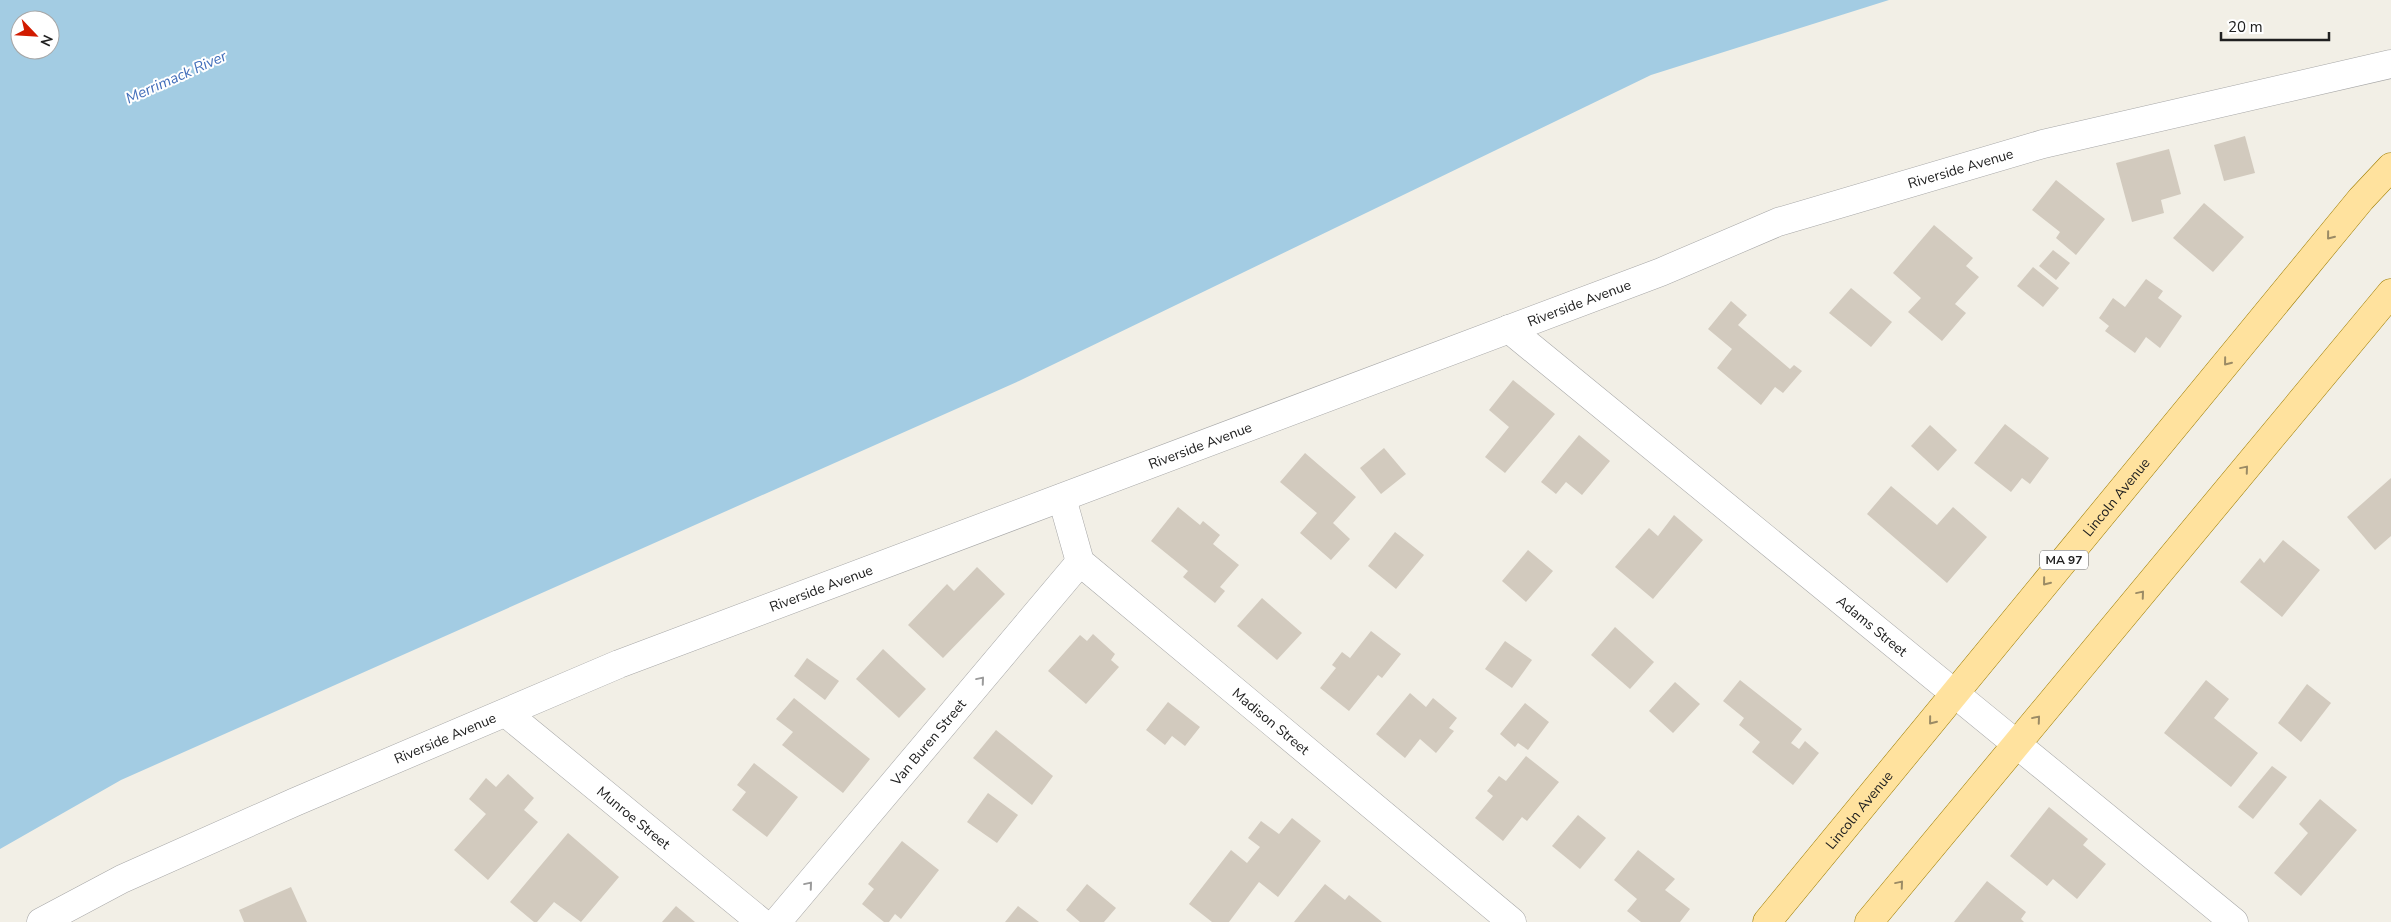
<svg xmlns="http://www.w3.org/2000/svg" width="2391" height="922" viewBox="0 0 2391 922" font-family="'Nunito Sans',sans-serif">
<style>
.water{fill:#a3cce3;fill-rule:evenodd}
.building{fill:#d2cabe}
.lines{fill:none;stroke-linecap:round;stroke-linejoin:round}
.minor-casing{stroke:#a7a7a7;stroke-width:29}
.major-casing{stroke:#9d7d00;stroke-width:29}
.minor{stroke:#fff;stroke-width:28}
.major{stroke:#ffe29e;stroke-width:28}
.oneway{stroke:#9b8b65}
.oneway2{stroke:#9b9b9b}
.labels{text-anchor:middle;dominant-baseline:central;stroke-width:4;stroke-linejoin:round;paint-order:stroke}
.shield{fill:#fff;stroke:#636363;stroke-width:1}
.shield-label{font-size:12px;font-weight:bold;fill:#202020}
.street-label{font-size:14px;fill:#202020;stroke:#fff}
.water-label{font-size:15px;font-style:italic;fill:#426eba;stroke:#fff}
</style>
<rect width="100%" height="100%" fill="#f2efe6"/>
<!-- water -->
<path class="water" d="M0,0H1889L1651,75L1019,381L121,780L0,849ZM20,20H50V50H20Z"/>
<!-- building -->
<g class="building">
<path d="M2245,136L2255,173L2224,181L2214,145Z"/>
<path d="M2169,149L2181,194L2161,200L2164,213L2132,222L2116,163Z"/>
<path d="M2056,180L2105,219L2076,255L2056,238L2060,232L2032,210Z"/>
<path d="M2204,203L2244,237L2213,272L2173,238Z"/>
<path d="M1934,225L1973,258L1966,266L1979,277L1955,304L1966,313L1942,341L1908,312L1921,298L1893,273Z"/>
<path d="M2053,250L2070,263L2056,280L2039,266Z"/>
<path d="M2033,267L2059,288L2043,307L2017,286Z"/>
<path d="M2146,279L2163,291L2158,298L2182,316L2160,348L2146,337L2135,353L2105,331L2109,326L2099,318L2113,298L2125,307Z"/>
<path d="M1851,288L1892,322L1871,347L1829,313Z"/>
<path d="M1731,301L1747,315L1738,325L1790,369L1794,365L1802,371L1783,393L1775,387L1761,405L1717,368L1732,349L1708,329Z"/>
<path d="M1513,380L1555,414L1505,473L1485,457L1509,427L1489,410Z"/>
<path d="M2005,424L2049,458L2030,484L2022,478L2011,492L1974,463Z"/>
<path d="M1930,425L1957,450L1938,471L1911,446Z"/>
<path d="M1579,435L1610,461L1582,495L1566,482L1556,494L1541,482Z"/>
<path d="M1384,448L1406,474L1381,494L1360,468Z"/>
<path d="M1305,453L1356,497L1333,523L1350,539L1331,560L1300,533L1317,513L1280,482Z"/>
<path d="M2391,478V536L2375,550L2347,517Z"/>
<path d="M1891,486L1937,525L1953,507L1987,537L1947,583L1867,514Z"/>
<path d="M1178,507L1200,525L1203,521L1220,535L1213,544L1239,565L1220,587L1225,591L1215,603L1183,577L1188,571L1151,541Z"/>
<path d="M1674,515L1703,540L1653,599L1615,567L1649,528L1658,536Z"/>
<path d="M1395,532L1424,555L1396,589L1368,566Z"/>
<path d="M2283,540L2320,570L2282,617L2240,582L2260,558L2264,563Z"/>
<path d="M1528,550L1553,571L1526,602L1502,581Z"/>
<path d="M977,567L1005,594L943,658L908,625L947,584L954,591Z"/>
<path d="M1262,598L1302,633L1277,660L1237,626Z"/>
<path d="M1615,627L1654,662L1630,689L1591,655Z"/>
<path d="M1371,631L1401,654L1382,678L1378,675L1349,711L1320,688L1336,668L1332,665L1342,652L1350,658Z"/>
<path d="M1093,634L1115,654L1111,660L1119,667L1086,704L1048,671L1080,635L1087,641Z"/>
<path d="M1505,641L1532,660L1512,688L1485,669Z"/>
<path d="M883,649L926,689L899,718L856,679Z"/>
<path d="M807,658L839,681L825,700L794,676Z"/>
<path d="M1740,680L1802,729L1791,743L1799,749L1805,741L1819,753L1793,785L1752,752L1760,742L1739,725L1744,718L1723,701Z"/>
<path d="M2206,680L2229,699L2214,718L2258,753L2231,787L2164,733Z"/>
<path d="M1675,682L1700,704L1673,733L1649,711Z"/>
<path d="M2307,684L2331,703L2301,742L2278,723Z"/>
<path d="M1410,693L1426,707L1433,698L1457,718L1449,728L1454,731L1436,753L1420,739L1405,758L1376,734Z"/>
<path d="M794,698L870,759L843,793L782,745L793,732L776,719Z"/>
<path d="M1168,702L1200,727L1185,746L1172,736L1165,745L1146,730Z"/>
<path d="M1525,703L1549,722L1528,750L1518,743L1515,747L1500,734Z"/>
<path d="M996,730L1053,776L1032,805L973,758Z"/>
<path d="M1526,756L1559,782L1527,821L1522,817L1503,841L1475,818L1493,796L1487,791L1499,776L1506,781Z"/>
<path d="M754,763L798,797L767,837L732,810L746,792L737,785Z"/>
<path d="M2272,766L2287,777L2253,819L2238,807Z"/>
<path d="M508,774L534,798L524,810L538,822L488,880L454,850L486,814L469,799L486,778L496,787Z"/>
<path d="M988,793L1018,815L997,843L967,822Z"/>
<path d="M2320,799L2357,830L2301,896L2274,873L2308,833L2299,824Z"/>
<path d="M2049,807L2088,839L2083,845L2106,864L2077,899L2053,879L2047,886L2010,856Z"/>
<path d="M1578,815L1606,838L1580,869L1552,846Z"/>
<path d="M1292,818L1321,841L1278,897L1259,882L1229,922H1212L1189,904L1231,850L1247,863L1260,847L1248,838L1261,821L1279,834Z"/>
<path d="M568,833L619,877L581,922L554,902L537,922H534L510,902Z"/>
<path d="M902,841L939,870L901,919L895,914L889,922H884L862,904L874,889L868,884Z"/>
<path d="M1638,850L1675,879L1665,890L1690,909L1680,922H1641L1627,911L1637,899L1614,880Z"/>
<path d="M1987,881L2026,912L2021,919L2024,922H1954Z"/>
<path d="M1087,884L1116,908L1104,922H1080L1066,910Z"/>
<path d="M1325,884L1345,900L1349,895L1382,922H1294Z"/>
<path d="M291,887L307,922H244L239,910Z"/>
<path d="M676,906L695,922H662Z"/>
<path d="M1018,906L1039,922H1005Z"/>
</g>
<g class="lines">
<defs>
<g id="minor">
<path id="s1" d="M1509,329L2234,922"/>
<path id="s2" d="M1062,498L1080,562L1512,922"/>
<path id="s3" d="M506,713L761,922"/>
<path id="s4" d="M41,922L122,879L295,802L619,664L1661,272L1778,222L2043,144L2391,64"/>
<path id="s5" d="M777,922L1080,562"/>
</g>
<g id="major">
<path id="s6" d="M1767,922L2361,199L2391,167"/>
<path d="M1869,922L2391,293"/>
</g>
</defs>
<!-- minor casing -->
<use href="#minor" class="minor-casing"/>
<!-- major casing -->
<use href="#major" class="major-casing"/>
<!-- minor -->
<use href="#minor" class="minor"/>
<!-- major -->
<use href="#major" class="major"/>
</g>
<!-- one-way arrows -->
<defs><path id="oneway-chevron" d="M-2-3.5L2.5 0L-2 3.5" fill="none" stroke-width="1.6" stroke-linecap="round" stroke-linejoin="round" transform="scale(1.25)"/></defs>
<g class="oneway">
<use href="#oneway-chevron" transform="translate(2330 236) rotate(129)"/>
<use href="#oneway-chevron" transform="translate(2227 362) rotate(129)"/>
<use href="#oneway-chevron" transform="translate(2245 469) rotate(-50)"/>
<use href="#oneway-chevron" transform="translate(2046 582) rotate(129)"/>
<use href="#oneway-chevron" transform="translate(2141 594) rotate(-50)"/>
<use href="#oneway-chevron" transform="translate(2037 719) rotate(-50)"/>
<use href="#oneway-chevron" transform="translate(1932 721) rotate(129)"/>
<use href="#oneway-chevron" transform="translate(1900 884) rotate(-50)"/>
</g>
<g class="oneway2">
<use href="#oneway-chevron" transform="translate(981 680) rotate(-50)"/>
<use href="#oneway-chevron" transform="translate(809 885) rotate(-50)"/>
</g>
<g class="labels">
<!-- shield labels -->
<rect class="shield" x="2040" y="550.5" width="48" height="19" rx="4"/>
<g class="shield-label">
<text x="2064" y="560">MA 97</text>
</g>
<!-- street labels -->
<g class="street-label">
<text stroke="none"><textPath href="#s4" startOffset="2064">Riverside Avenue</textPath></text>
<text stroke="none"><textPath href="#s4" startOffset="1659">Riverside Avenue</textPath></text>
<text stroke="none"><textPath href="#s4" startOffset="1254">Riverside Avenue</textPath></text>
<text stroke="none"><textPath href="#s6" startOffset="550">Lincoln Avenue</textPath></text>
<text stroke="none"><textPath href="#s4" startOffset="849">Riverside Avenue</textPath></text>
<text stroke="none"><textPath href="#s1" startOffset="469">Adams Street</textPath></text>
<text stroke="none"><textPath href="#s2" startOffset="315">Madison Street</textPath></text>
<text stroke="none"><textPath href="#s4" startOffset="444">Riverside Avenue</textPath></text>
<text stroke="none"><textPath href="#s5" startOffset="235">Van Buren Street</textPath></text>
<text stroke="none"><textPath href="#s6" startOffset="145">Lincoln Avenue</textPath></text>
<text stroke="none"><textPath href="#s3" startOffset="165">Munroe Street</textPath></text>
</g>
<!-- water labels -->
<g class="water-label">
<text transform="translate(176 77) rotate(-24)">Merrimack River</text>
</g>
</g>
<!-- north arrow -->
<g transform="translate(35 35) rotate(115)"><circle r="24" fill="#ffffff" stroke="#a6a6a6"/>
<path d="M0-4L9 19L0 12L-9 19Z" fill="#d11b00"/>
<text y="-8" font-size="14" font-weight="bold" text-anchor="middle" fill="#202020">N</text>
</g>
<!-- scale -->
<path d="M2221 32v8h108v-8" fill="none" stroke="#202020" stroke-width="2.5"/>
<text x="2228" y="32" font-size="15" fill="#202020" stroke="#ffffff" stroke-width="4" paint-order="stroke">20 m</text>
</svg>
